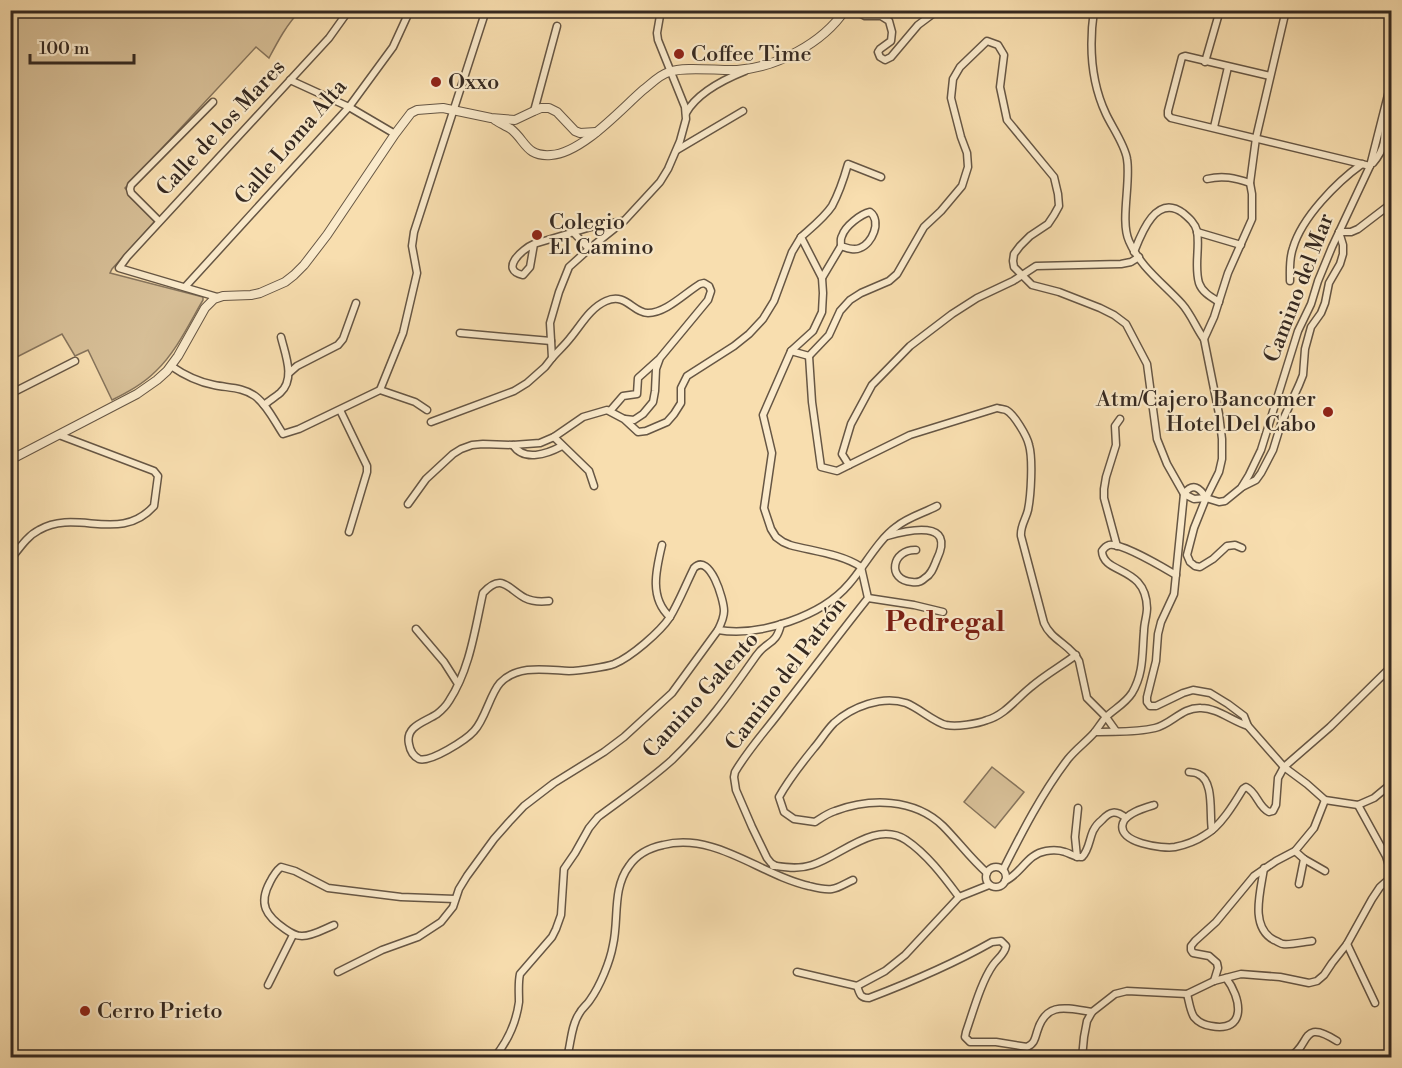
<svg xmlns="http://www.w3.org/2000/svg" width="1402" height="1068" viewBox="0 0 1402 1068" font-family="'Libre Bodoni',serif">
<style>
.green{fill:#d7bf97;stroke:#86745c;stroke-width:1.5}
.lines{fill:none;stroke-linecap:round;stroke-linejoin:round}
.minor-casing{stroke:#665644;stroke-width:9}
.tertiary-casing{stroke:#665644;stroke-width:10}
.minor{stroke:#faeacb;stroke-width:6}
.tertiary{stroke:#faeacb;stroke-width:8}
.poi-dot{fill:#8f2418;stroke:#faeacb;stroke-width:2}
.labels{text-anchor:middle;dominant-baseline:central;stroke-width:4.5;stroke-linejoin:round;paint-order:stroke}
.poi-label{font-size:22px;fill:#352921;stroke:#faeacb;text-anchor:start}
.street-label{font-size:22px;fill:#352921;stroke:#faeacb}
.district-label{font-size:28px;font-weight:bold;fill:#7a1f14;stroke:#faeacb}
</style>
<rect width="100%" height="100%" fill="#f8deaf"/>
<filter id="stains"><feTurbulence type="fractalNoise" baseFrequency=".00333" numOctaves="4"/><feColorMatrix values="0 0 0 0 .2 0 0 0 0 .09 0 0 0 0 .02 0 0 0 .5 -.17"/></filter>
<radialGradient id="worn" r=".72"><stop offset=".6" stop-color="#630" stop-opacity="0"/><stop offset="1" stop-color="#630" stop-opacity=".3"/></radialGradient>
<!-- green -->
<g class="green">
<path d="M11,11H300C287,24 278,41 269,58L256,47L125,188L155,221L112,269L110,273L203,297V300C189,324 176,352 156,371C143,384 128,392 112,400L88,350L75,356L62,334L11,360Z"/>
<path d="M992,767L1024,792L995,828L964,802Z"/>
</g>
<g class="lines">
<defs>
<g id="minor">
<path d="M854,10L865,16H881L889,21L892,32L891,41L880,49L878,52L880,57L885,60L891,57L918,25L938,10"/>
<path d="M1094,10C1089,45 1091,82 1106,114C1112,127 1125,145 1127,159C1131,182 1120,221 1129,241C1140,267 1164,284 1182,304C1191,314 1196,328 1204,339"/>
<path d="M1205,62L1220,10"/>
<path d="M1270,76L1185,56L1182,57L1168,111V115L1171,118L1370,166"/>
<path d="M290,80L349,107L395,134"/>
<path d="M534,111L557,26"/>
<path d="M686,113C697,93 725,79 745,71"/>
<path d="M1214,127L1228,67"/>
<path d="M677,150L743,111"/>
<path d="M1373,163C1385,149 1386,138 1383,120"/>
<path d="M1207,179C1223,175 1235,178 1250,183"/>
<path d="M870,212C882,221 872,244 860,248C854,251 847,248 841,246C841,242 840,239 842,236C845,226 861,214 870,212Z"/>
<path d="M159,221L131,193L130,189L131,185L213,102"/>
<path d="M573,232L589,249"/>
<path d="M1197,232L1241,245"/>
<path d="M1339,232H1351L1358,229L1392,203"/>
<path d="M534,244L530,267L523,275C499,270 522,249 534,244L591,227L623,221"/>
<path d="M1134,252C1141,234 1156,193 1183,213C1189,218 1195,223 1197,231C1200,248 1194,266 1199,283C1202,292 1211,297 1219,302"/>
<path d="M822,278L841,246"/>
<path d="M1290,281C1290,269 1289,259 1293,248C1302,217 1337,182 1362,164"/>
<path d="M185,287L349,107L393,47L410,10"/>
<path d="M217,297L119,268L127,257L329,38L349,10"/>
<path d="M460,333L551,341"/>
<path d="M791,351L809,356L829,335L840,311L850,300L861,293L889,281L897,274L924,227L941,211L962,186L968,167L967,153L961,137L951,98L953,79L960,67L987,41L998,45L1004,55L1000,87L1007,120L1054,177L1058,194L1059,206L1054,215L1048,224L1030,236L1020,246L1014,254L1013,261L1014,267L1032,285L1059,292L1100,308L1114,315L1126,324L1147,364L1157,439L1167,464L1184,494"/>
<path d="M809,356L812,402L821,467L837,471L849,465L842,454L851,424L872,385L910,346L952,314L977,298L1013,281L1036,266L1121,264L1131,262L1139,257"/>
<path d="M552,358C558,351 565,345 571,337C581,325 590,308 606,301C626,292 633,313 648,313C666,313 685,293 700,284L704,283L709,286L711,291L708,300L660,358L656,369L655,391L653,402L643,414L634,420L625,419"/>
<path d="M171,366C184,375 198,382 214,385C228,388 243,387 255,396C267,405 275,422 283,434L299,429L380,390L415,402L427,410"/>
<path d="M289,373L297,366L338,345L343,339L356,303"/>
<path d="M380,390L403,333L417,273L412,246L414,232L486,10"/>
<path d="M10,394L75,361"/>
<path d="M264,405C269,401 275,397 280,393C296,379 285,354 281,337"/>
<path d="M340,410L367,466V472L349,532"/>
<path d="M610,411L623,396L637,394L638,378L658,360"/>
<path d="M431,422L514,391L527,383L545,367L552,358L550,323L559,292L569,267L589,249L624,221L660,182L668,169L680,141L686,119L685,107L658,40L657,33L661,10"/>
<path d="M554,437L589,471L594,486"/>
<path d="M513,445C524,462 547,454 562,446"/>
<path d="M849,465L910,435L997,408C1000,409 1004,409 1006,410C1014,414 1027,436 1029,445C1033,459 1031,495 1028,510C1026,519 1020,526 1021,536L1044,623C1051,640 1071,645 1079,661L1087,698L1106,717L1116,731"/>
<path d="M1242,487L1256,480L1261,473L1273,450L1281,424L1299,385L1303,375L1305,349L1311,327L1321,313L1325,303L1329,283L1340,264L1343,254V245L1339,232"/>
<path d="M1184,494L1194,499L1206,498L1219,502L1225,501L1241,488L1249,475L1261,450L1298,331L1311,304L1318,281L1332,247L1370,166L1392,79"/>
<path d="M1206,498C1200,488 1193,482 1184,494L1174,594L1161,622L1158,634L1156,661L1147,697V702L1150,706H1156L1183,693L1193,690L1210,693L1228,704L1244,716L1248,726L1284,767L1307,784L1325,800L1358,805L1374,798L1392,783"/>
<path d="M408,504L426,479L453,454L461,449L472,445L483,444L513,445L540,443L554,437L583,417L607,410L624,419L638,432L646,431L667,422L674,414L681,403V388L687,376L734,346L749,334L763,319L774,301L792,252L801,237"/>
<path d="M887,536C908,530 956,519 937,559C934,566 932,574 925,578C922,581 917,583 912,582C886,580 892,549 916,550"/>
<path d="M662,545C656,570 649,598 670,617"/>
<path d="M1117,546L1104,498V489L1106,477L1116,445L1115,426L1120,419"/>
<path d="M1242,548L1235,545L1227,546L1213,559L1200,567L1195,566L1190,562L1187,555L1194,528L1206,498L1219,472L1222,459V439L1219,414L1204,339L1214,317L1228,273L1252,219V194L1250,183L1256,138L1286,10"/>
<path d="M10,560C19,549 27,536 39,530C77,508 120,544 154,506L158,476L154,471L59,435"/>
<path d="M868,598L914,605L943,612"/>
<path d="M549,601C540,602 533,602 525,598C508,589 502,572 483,593C475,629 470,669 449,701C446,706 442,710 437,714C425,722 405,726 409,744C410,750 413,756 419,759C430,763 466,740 474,731C485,720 490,694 500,683C518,664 547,670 569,671C579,671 606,667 614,664C631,657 660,632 670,617C679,602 686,584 694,568C710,552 724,600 724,611C724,618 721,624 718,630C760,637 822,616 849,584C864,567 878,540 896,527C908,517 924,513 937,506"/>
<path d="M416,629L444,662L458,684"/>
<path d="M1095,732C1115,731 1135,733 1155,728C1172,724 1182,707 1201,708C1217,708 1232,721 1248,726"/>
<path d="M1189,772C1190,772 1198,773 1198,774C1215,781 1209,815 1212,830"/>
<path d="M1154,805C1144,808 1126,813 1123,823C1116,843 1163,849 1175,847C1185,845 1196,841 1205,835C1220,827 1234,804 1243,789L1246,787C1257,792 1258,807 1269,812L1273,811L1276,805L1278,778L1284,767L1330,727L1392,666"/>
<path d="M1358,805L1386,856L1389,866L1392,952"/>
<path d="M1295,851L1304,859L1325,871"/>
<path d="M1077,857L1075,837L1078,808"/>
<path d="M773,866H776C789,868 800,869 812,865C841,856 875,820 906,840C927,854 944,877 959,897"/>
<path d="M776,866L771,863L767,858L752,827L736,790L734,777L735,772C749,748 769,727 785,705C813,669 840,633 868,598L861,567C842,554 812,551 790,545L783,542L776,537L771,529L764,508L772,453L763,415L791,351L813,331L822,312L823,293L822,278L801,237C811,228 824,218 832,206C839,193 844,178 848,164L881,177"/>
<circle cx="996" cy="877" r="10"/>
<path d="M1264,868C1261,890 1249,927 1274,940C1275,940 1281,944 1283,944C1291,945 1303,942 1312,941"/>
<path d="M1003,870C1022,832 1042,793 1068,759C1076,749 1086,742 1094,733C1098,728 1101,723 1105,718C1114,709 1125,704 1132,693C1144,673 1142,653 1144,631C1144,623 1147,616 1147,608C1146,565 1103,575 1102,551C1104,548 1106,546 1109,545C1121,542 1164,568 1176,575"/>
<path d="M987,873C970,858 958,841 943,826C914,798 870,798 835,811C828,813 821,818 815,822L794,819L784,812L779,797C789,779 801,764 814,748C821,740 826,731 834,723C852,707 882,695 906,703C919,708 934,722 946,725C957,727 977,724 987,720C1005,715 1017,698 1031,687C1045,675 1061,666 1076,655"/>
<path d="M1005,881C1021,874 1027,854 1046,851C1052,850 1059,850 1065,852C1072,854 1075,858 1082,857C1089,850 1089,840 1093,831C1095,827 1098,823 1102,820C1110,811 1116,810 1126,818"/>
<path d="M1299,884L1304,859"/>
<path d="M334,925C324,929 313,936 302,936C295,936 291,933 285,929C266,916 258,904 270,882C273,876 276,871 281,867L295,871L328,888L401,897L455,899"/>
<path d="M1347,944L1375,1003"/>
<path d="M338,972L382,950L418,937L441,922L453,907L459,889L467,876L494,839L509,822L524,806L554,783L604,752L624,737L672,693L718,630"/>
<path d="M797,972L857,986"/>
<path d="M1214,981L1218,968L1217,963L1209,956L1193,953L1191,950V946L1195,941L1216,922L1254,876L1276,861L1295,851L1314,828L1325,800"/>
<path d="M268,985L293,935"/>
<path d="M857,986C860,994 860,998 869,998C911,982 953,964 992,942L1001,941L1006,946C1005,954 998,958 993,965C981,982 973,1012 966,1032L965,1037L970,1042H996L1027,1047C1034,1044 1035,1039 1037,1032C1046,1001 1066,1008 1092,1012"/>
<path d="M857,986L885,971L905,955L959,897L989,885"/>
<path d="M1187,994C1189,1001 1190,1011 1194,1017C1199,1023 1204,1025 1211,1026C1248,1033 1241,997 1226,978"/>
<path d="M494,1058C508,1041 516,1024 519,1002C519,992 518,983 520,974L552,937L556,929L561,915L564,869L575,853L589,828L598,817C622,799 650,780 672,760C704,729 730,693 756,656C767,640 776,646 781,624"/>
<path d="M567,1058C571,1043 571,1026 579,1014C582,1008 587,1005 590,1000C600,986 610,962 613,945C619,919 612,889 629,866C637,854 649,848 663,845C716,832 760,875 809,886C817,888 824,890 832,889C839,888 846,883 853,880"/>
<path d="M1082,1058L1084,1037L1087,1021L1092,1012L1115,994L1127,991L1187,994L1214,981L1241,974L1280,977L1309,983L1317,981L1324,975L1332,963L1347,944L1372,899L1380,887L1389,879"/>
<path d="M1259,1058L1289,1057C1311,1047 1300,1017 1337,1041"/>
</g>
<g id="tertiary">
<path d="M495,120C500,123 506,126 511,129C526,141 526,157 551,155C582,153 620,110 643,90C651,84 659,75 669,72C684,66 719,71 737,70C776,68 823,43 845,10"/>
<path d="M10,460L137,394L157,380L167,371L178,356L205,308L214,299L223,296L251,295L260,293L285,282L294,275L304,265L327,235L395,134L411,113L417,110L443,108L491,118L515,120L534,111L541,108H549L557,112L575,131L580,133L596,132"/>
</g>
</defs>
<!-- minor casing -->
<use href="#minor" class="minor-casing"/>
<!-- tertiary casing -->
<use href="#tertiary" class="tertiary-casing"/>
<!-- minor -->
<use href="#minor" class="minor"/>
<!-- tertiary -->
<use href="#tertiary" class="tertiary"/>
</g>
<!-- markers -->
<g class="poi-dot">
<circle cx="679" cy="54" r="6"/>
<circle cx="436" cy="82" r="6"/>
<circle cx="537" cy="235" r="6"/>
<circle cx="1328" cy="412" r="6"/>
<circle cx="85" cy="1011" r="6"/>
</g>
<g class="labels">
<!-- poi labels -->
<g class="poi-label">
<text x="691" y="54">Coffee Time</text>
<text x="448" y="82">Oxxo</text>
<text x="549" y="222">Colegio<tspan x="549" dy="25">El Camino</tspan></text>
<text x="1316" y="399" text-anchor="end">Atm/Cajero Bancomer<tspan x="1316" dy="25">Hotel Del Cabo</tspan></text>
<text x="97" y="1011">Cerro Prieto</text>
</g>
<!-- street labels -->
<g class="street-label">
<text transform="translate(221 128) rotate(-47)">Calle de los Mares</text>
<text transform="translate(291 142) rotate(-49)">Calle Loma Alta</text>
<text transform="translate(1299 288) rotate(-69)">Camino del Mar</text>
<text transform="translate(786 674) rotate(-53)">Camino del Patrón</text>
<text transform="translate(701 695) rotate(-48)">Camino Galento</text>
</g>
<!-- district labels -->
<g class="district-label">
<text x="945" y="622">Pedregal</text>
</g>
</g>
<!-- margin -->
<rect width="1402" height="1068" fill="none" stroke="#f8deaf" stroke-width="36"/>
<rect x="12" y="12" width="1378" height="1044" fill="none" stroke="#352921" stroke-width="3"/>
<rect x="18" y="18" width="1366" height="1032" fill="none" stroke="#352921" stroke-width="1.5"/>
<!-- scale -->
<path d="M30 54v9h104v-9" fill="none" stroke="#352921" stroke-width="3"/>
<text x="39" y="54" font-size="18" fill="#352921" stroke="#faeacb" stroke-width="4.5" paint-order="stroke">100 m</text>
<rect width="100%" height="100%" filter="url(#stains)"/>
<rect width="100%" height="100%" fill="url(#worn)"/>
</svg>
